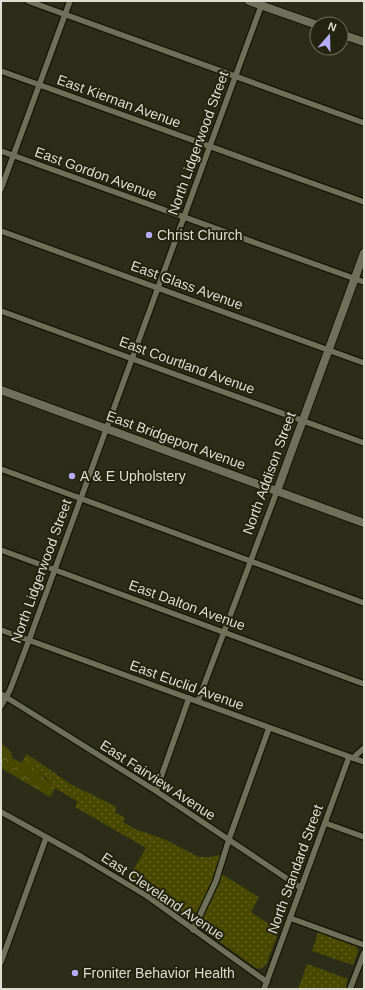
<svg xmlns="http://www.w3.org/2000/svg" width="365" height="990" viewBox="0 0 365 990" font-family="Helvetica,sans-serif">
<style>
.grass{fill:url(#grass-dots)}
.forest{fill:url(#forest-crowns)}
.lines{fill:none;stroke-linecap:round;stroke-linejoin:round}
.street-casing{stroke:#151503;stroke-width:8}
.secondary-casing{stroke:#151503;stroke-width:10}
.street{stroke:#6f705a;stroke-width:5.5}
.secondary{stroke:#6f705a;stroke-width:8}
.poi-dot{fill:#b5acf8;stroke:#23230f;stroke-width:1.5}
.labels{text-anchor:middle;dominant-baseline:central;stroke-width:4;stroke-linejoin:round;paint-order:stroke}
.street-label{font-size:14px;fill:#dedfd2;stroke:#23230f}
.poi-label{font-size:14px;fill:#dedfd2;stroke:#23230f;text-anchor:start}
</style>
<defs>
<pattern id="grass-dots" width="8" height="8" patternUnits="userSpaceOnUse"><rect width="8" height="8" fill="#494801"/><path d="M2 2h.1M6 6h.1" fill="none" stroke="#636225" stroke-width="1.8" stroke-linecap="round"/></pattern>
<pattern id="forest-crowns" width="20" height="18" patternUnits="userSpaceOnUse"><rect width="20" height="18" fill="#494801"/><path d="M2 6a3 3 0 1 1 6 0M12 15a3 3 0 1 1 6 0" fill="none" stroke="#636225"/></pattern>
</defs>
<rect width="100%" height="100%" fill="#2c2d19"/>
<!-- grass -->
<g class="grass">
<path d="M36,760L70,784L117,807L115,812L125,818L123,822L135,829L166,840L199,857H211L222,854C216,872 207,909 189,918L183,917L128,879L146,848L75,807L78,802L55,788L45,777L36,772L33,766Z"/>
<path d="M220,873L259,897L251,912L279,931L266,965L260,969L256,968L202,929L203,915Z"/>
<path d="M318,932L357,947L358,952L353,965L312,951Z"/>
<path d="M307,964L348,979L345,989H298Z"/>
</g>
<!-- forest -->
<path class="forest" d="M1,743L11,752L12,758L22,763L26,754L36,760L33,766C37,773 49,781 55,788L50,797L1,768Z"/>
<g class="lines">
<defs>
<g id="street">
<path d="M28,1L364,123"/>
<path d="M1,71L364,202"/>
<path d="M1,151L364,282"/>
<path d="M1,189L70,1"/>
<path d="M1,231L364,363"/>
<path d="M1,311L364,443"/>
<path d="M1,469L364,603"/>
<path d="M1,550L364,684"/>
<path d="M1,630L364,762"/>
<path d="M1,694L156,791L301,888"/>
<path d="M198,701L277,491"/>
<path d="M1,706L10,690L29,640L263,1"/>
<path d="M353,758L364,748"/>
<path d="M156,791L189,698"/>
<path d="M1,812L82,857L147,896L267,982"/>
<path d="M325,823L364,837"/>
<path d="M290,918L364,945"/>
<path d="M193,930L216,881L229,839L269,728"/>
<path d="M1,962L46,838"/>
<path d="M264,989L349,757"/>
<path d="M350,989L364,953"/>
</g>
<g id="secondary">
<path d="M249,1L317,25"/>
<path d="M341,34L364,42"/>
<path d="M1,390L364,523"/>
<path d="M277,491L364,253"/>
</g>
</defs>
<!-- street casing -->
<use href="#street" class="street-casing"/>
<!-- secondary casing -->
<use href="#secondary" class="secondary-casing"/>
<!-- street -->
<use href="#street" class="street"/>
<!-- secondary -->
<use href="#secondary" class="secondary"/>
</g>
<!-- markers -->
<g class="poi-dot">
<circle cx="149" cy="235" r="4"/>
<circle cx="72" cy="476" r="4"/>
<circle cx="75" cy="973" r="4"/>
</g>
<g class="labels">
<!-- street labels -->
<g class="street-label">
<text transform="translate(119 101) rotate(20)">East Kiernan Avenue</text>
<text transform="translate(198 143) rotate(-70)">North Lidgerwood Street</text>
<text transform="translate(96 173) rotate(20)">East Gordon Avenue</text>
<text transform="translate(187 285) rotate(20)">East Glass Avenue</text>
<text transform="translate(187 365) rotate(20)">East Courtland Avenue</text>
<text transform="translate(176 440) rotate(20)">East Bridgeport Avenue</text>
<text transform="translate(269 473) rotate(-70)">North Addison Street</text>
<text transform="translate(41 571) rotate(-70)">North Lidgerwood Street</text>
<text transform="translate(187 605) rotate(20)">East Dalton Avenue</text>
<text transform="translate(187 685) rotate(20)">East Euclid Avenue</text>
<text transform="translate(158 780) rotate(33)">East Fairview Avenue</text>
<text transform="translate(295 869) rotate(-70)">North Standard Street</text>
<text transform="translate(163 896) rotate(34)">East Cleveland Avenue</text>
</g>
<!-- poi labels -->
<g class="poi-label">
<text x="157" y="235">Christ Church</text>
<text x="80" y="476">A &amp; E Upholstery</text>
<text x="83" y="973">Froniter Behavior Health</text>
</g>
</g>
<!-- border -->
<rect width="365" height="990" fill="none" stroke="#dedfd2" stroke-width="4"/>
<!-- north arrow -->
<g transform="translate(329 36) rotate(20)"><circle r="19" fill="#23230f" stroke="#6e6e5d"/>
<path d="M0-3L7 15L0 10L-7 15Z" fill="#b5acf8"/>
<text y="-6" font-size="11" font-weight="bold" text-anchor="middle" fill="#dedfd2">N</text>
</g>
</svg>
